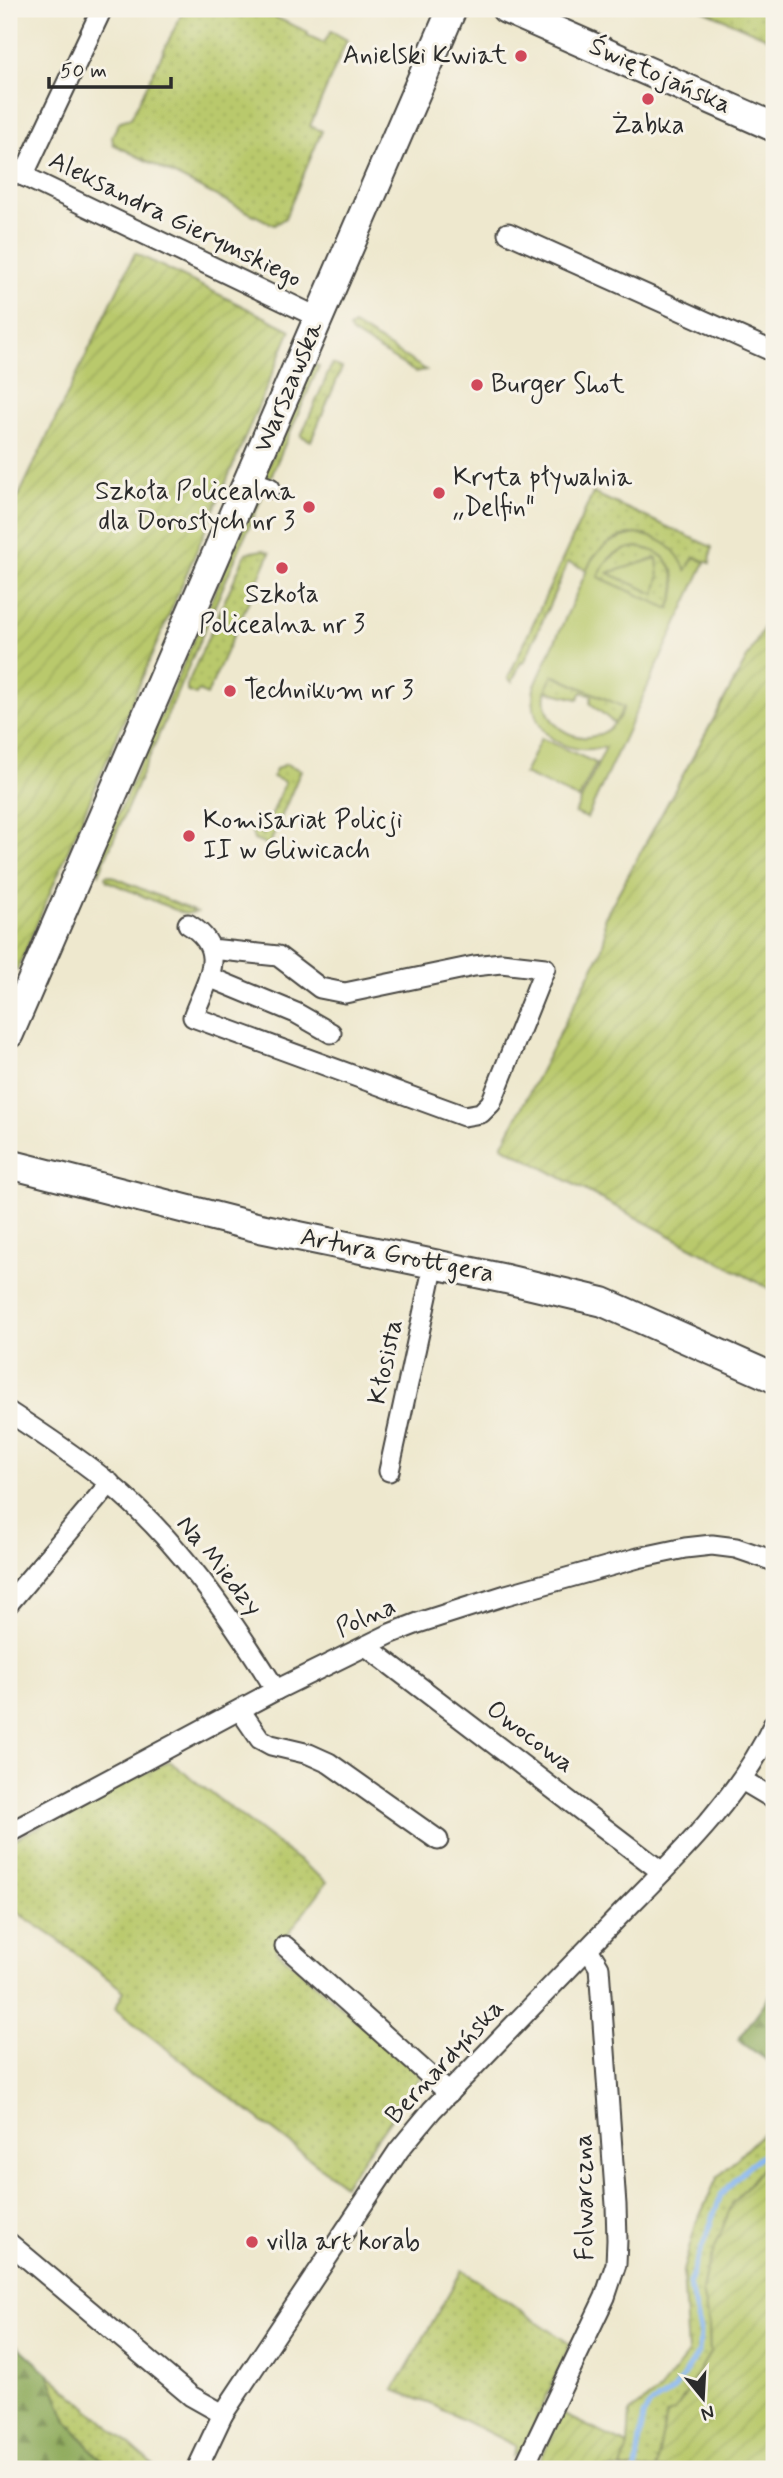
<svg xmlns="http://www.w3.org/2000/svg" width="783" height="2478" viewBox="0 0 783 2478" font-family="Mynerve,sans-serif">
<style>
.grass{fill:url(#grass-dots);stroke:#727a4c;stroke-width:2}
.forest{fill:url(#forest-firs);stroke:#5e6c46;stroke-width:2}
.park{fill:#b9c96c;stroke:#727a4c;stroke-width:2;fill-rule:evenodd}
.garden{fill:url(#garden-furrows);stroke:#727a4c;stroke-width:2}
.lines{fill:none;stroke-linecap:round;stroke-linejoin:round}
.stream{stroke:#85b6f1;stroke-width:5}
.street-casing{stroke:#484743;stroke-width:23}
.secondary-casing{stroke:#484743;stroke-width:32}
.street{stroke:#fff;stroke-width:19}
.secondary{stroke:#fff;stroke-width:28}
.poi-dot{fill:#d1495b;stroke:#f7f3e8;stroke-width:2.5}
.labels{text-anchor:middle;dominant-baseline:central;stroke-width:6;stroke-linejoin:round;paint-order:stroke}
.poi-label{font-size:26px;fill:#2b2b2b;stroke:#f7f3e8;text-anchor:start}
.street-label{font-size:26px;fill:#2b2b2b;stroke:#f7f3e8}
</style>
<defs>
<pattern id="grass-dots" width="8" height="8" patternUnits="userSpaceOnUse" patternTransform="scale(1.75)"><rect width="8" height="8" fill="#b9c96c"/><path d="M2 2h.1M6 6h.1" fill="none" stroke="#9fad5e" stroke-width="1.8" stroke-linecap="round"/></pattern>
<pattern id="forest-firs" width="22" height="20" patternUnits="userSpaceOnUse" patternTransform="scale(1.75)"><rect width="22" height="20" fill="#92ad60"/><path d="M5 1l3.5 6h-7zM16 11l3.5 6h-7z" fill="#778d4f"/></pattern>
<pattern id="garden-furrows" width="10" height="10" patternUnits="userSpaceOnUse" patternTransform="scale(1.75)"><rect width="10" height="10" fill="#b9c96c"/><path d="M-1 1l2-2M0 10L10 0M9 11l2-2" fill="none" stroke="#9fad5e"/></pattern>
</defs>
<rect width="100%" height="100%" fill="#f7f3e8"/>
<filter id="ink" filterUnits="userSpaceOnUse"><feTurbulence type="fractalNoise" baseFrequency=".0143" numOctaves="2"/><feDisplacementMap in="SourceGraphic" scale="14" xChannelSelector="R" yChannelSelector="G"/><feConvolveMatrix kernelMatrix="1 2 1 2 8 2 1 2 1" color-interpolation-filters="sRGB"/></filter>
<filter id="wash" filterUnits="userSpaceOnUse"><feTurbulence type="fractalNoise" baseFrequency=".00686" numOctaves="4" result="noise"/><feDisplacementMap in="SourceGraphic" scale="28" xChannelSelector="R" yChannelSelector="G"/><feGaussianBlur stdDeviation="1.57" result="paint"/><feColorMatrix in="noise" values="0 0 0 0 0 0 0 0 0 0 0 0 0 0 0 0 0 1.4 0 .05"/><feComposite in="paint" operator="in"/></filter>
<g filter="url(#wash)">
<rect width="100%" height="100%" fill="#eee8ce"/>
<!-- grass -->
<g class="grass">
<path d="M184,9H257L308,32L307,35L324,43L331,31L347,40L310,126L322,131L285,218L274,225L113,144L112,136L120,121L131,118Z"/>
<path d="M701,9H774V41Z"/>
<path d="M354,325L426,370L415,372L352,333L349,328Z"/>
<path d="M310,363L319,366L271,476L268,478L264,477Z"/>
<path d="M332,364L342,368L311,441L301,436Z"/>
<path d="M258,493L262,497L99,873L96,865Z"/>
<path d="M593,493L712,547L710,563L694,557L687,572C683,562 677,558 668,551C661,546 653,537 645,535C620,529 597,549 587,570L568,562L524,663L521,662L512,682L508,678Z"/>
<path d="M637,547C672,551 683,579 669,609L598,577C606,558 617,549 637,547Z"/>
<path d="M263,550L270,553L207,695L198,691L196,695L187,691V685L246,553Z"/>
<path d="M552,675L624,707L615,724L590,703L592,696L582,692L578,699L546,691Z"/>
<path d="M286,764L301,770L269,846L254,840L251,829L264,834L285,782L273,777L276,769Z"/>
<path d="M106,875H109L196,912L185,914L107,881L105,877Z"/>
<path d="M169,1761L327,1882L276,1950L421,2076L344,2185L115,2009L124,1991L57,1939L9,1907V1842Z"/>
<path d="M774,2122V2158L766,2163L732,2204L709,2326L710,2353L676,2410L656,2469H621L628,2445L630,2412L658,2392L688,2354L683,2271L696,2224L717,2178Z"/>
<path d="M462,2270L570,2344L523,2449L512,2456L516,2446L435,2406L394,2390Z"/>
<path d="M48,2373L153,2465L141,2469H121L100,2459L67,2421Z"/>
</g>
<!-- forest -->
<g class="forest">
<path d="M774,1990V2065L738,2040Z"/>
<path d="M9,2338L48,2373L67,2421L100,2459L121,2469H24L9,2455Z"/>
</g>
<!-- park -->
<g class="park">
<path d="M636,534C661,537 677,548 686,571L694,557L705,562L587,818L575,813L606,747C564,757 528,734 534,688L591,561C603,544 617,537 636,534ZM637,547C672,551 684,579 669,609L598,577C605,558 617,549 637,547ZM553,675L624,707C601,767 521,727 553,675Z"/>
<path d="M657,558L659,578L655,594L608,573Z"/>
<path d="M541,738L596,763L579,799L524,774Z"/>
</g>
<!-- garden -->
<g class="garden">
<path d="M135,253L291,330L17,970L9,967V504L14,506Z"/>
<path d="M774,609V1291L502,1146L601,952L605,936L604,919Z"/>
<path d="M774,2158V2469H656L666,2415L676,2410L710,2353L709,2326L702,2291L706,2271L732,2204L766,2163Z"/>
<path d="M562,2414L628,2445L621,2469H536Z"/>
</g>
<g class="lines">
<!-- stream -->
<path class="stream" d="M636,2469L643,2416L649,2406L674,2390L699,2352L700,2331L689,2283L721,2195L750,2164L774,2147"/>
</g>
</g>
<g filter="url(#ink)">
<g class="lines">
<defs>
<g id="street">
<path d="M9,169L319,318"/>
<path d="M23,176L102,9"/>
<path d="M508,233L774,352"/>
<path d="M249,480L270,488"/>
<path d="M188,924C231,950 206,981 193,1017L464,1116L481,1113L491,1103L545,968L501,963L474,966L345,993L320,988L278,956L211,949"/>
<path d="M209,977L296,1013L331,1033"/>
<path d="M9,1412C42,1434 78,1457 109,1483C178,1540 229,1615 276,1690"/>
<path d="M389,1471L434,1264"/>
<path d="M9,1603L110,1483"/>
<path d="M366,1646L662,1872"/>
<path d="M240,1710L260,1739L271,1745L309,1754L329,1763L438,1840"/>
<path d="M742,1780L774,1799"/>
<path d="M9,1833L276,1690L392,1633L418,1623L506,1595L638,1558L685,1548L712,1545L736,1548L774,1561"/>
<path d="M285,1946L449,2093"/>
<path d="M9,2243L191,2396L223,2414"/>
<path d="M197,2469L223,2414L399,2150L432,2110C494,2045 558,1980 621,1914C678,1856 739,1798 774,1723"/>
<path d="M523,2469L605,2297L616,2264L617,2240L616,2205L599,1967L588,1949"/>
</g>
<g id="secondary">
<path d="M506,9L774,127"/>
<path d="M9,1034L452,9"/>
<path d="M9,1164L260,1228L506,1279L603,1302L774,1378"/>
</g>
</defs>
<!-- street casing -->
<use href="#street" class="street-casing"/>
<!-- secondary casing -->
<use href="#secondary" class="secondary-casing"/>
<!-- street -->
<use href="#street" class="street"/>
<!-- secondary -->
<use href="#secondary" class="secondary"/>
</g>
</g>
<!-- markers -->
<g class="poi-dot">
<circle cx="521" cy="56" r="7"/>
<circle cx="648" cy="99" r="7"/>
<circle cx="477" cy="385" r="7"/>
<circle cx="439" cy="493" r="7"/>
<circle cx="309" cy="507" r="7"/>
<circle cx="282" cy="568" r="7"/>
<circle cx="230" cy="691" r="7"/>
<circle cx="189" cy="836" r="7"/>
<circle cx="252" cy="2242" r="7"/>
</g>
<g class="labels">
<!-- poi labels -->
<g class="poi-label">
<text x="507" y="56" text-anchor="end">Anielski Kwiat</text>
<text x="648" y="126" text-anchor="middle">Żabka</text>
<text x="491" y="385">Burger Shot</text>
<text x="453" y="478">Kryta pływalnia<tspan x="453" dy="30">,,Delfin"</tspan></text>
<text x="295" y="492" text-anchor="end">Szkoła Policealna<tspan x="295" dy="30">dla Dorosłych nr 3</tspan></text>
<text x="282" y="595" text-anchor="middle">Szkoła<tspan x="282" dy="30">Policealna nr 3</tspan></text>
<text x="244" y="691">Technikum nr 3</text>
<text x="203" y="821">Komisariat Policji<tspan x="203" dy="30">II w Gliwicach</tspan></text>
<text x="266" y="2242">villa art korab</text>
</g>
<!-- street labels -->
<g class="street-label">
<text transform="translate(660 76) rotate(24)">Świętojańska</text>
<text transform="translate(175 220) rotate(26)">Aleksandra Gierymskiego</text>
<text transform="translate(289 387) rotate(-67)">Warszawska</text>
<text transform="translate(397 1256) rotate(11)">Artura Grottgera</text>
<text transform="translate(386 1362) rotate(-78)">Kłosista</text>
<text transform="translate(219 1566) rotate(51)">Na Miedzy</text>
<text transform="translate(366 1618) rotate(-24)">Polna</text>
<text transform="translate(530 1737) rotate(37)">Owocowa</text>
<text transform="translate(445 2062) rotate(-47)">Bernardyńska</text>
<text transform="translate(585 2197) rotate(-91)">Folwarczna</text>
</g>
</g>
<!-- margin -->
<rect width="783" height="2478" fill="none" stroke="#f7f3e8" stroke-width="35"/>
<!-- north arrow -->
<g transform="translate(703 2398) rotate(162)" stroke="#f7f3e8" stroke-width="5" paint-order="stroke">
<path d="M0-5L12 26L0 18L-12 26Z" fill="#2b2b2b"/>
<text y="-10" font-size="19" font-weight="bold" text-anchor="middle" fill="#2b2b2b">N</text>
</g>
<!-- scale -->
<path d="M49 77v10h122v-10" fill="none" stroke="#2b2b2b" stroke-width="3.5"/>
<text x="60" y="77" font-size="21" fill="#2b2b2b" stroke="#f7f3e8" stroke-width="5" paint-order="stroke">50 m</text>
</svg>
